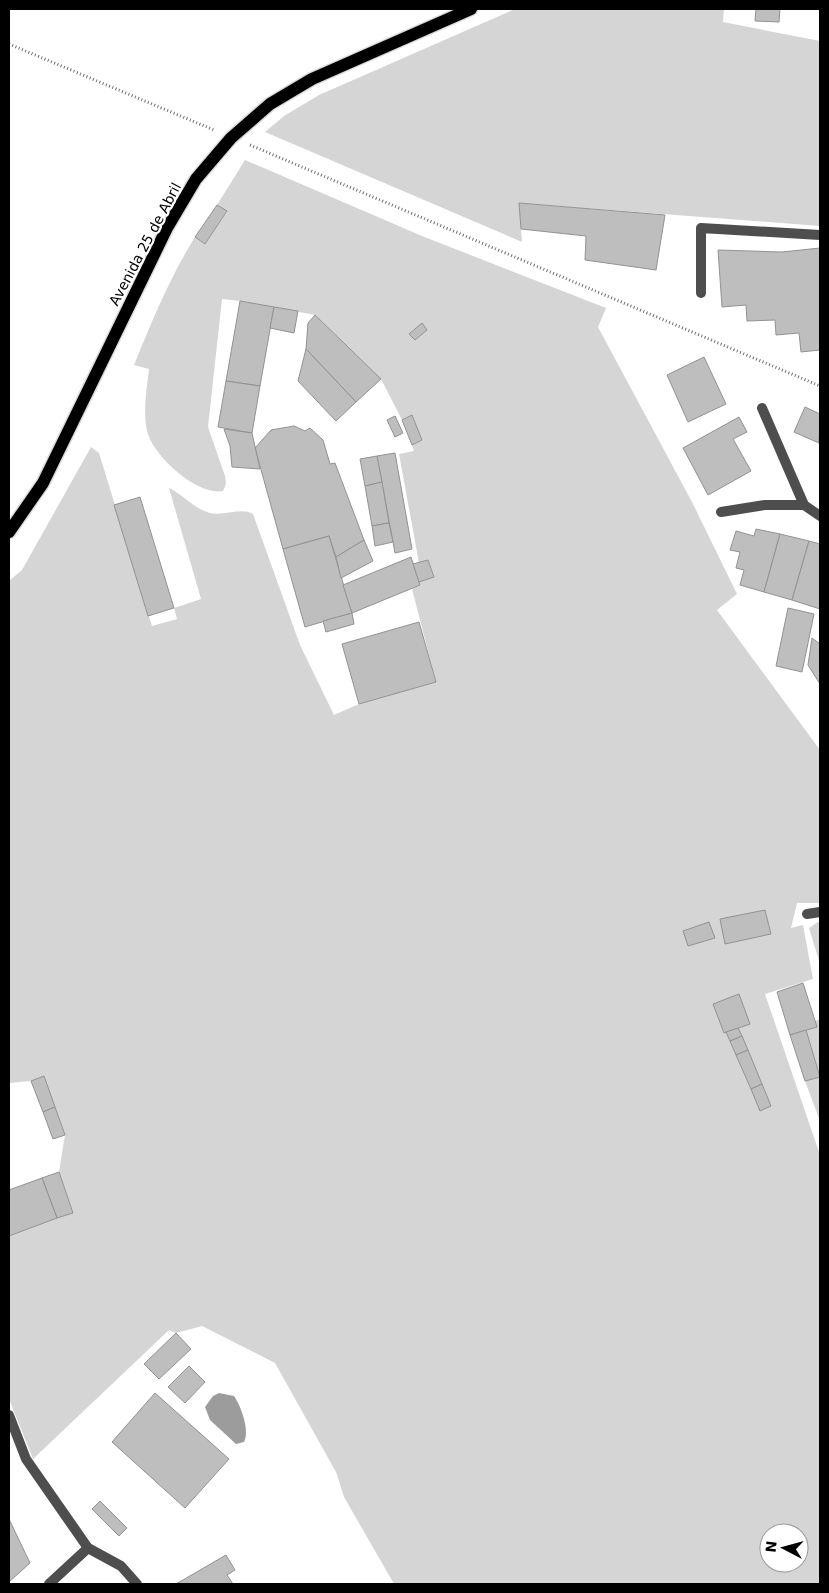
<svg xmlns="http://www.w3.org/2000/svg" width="829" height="1593" viewBox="0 0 829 1593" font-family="'DejaVu Sans',sans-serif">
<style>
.green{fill:#d5d5d5;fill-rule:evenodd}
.water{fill:#9c9c9c}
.building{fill:#bebebe;stroke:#929292}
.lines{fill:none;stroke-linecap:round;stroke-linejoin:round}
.primary-casing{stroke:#dbdbdb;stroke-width:15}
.path{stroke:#707070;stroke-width:3;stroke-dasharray:1 2.5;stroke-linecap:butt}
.minor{stroke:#4e4e4e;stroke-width:10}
.primary{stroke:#000;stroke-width:12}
.labels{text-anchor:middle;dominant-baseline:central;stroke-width:4.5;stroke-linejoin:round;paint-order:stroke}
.street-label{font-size:14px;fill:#000;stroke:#fff}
</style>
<rect width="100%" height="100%" fill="#fff"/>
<!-- green -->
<g class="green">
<path d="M515,9H724L723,22L820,41V226L519,203L522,242L265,132L284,116L319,95Z"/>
<path d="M245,160L422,236L606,308L598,327L692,502L737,594L717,610L820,750V903H797L791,928L803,925L813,979L765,994L820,1155V1584H394L344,1497L336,1472L275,1363L202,1326L176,1333L169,1330L33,1459L9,1399V1236L73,1212L59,1172L65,1135L44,1077L31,1081L9,1083V581L22,570L91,447L99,453L152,626L177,619L174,608L201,599L169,488C185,496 193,508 210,513C225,516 241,507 253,514L300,645L334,715L359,704L436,682L412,589L420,585L419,582L434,576L428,560L419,563L399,454L414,451L412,445L422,440L412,416L402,420L381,379L315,315L240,301L222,299L208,427L225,476L226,484L223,491C197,496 155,457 148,434C142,416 147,387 149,369L134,365C152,321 170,277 195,237L205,244L227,212L217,205ZM769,1533H799V1563H769Z"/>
<path d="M818,922H820V964L809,928Z"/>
<path d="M820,1019V1121L805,1081L820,1076L806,1030L815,1021Z"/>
</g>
<!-- water -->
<path class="water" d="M219,1393L234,1396C241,1406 250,1431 244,1442L236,1444L210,1420L205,1407L213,1396Z"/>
<!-- building -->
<g class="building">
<path d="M756,9H780L779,22L755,21Z"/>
<path d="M519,203L665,215L656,270L585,260L586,236L521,229Z"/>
<path d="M217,205L227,211L205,244L195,237Z"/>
<path d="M820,248V350L801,352L799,333L776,335L775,320L747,321L746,305L722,307L718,250L782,252Z"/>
<path d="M240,301L274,307L260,386L226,381Z"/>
<path d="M274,307L298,311L294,333L270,328Z"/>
<path d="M315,315L381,379L356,402L306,349L308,323Z"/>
<path d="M422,323L427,330L415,340L409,334Z"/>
<path d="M306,349L356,402L336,421L298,381Z"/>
<path d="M704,357L726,404L688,422L667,375Z"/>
<path d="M226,381L260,386L252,433L218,427Z"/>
<path d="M805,407L820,414L819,443L794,432Z"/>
<path d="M412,415L422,440L412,445L402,420Z"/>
<path d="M395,416L403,433L395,437L387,420Z"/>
<path d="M739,417L747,432L733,439L751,471L708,495L683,448Z"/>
<path d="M294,426L305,431L310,428L323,440L330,464L335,463L364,540L336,557L329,536L283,549L255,448L271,430Z"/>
<path d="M224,429L252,433L260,469L232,467L230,446Z"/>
<path d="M395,453L412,549L395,553L377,456Z"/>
<path d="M377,456L382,482L365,486L360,459Z"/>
<path d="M382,482L389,523L372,526L365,486Z"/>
<path d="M140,497L174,608L148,616L114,505Z"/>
<path d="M389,523L393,542L375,546L372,526Z"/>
<path d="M756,529L780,534L764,592L740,585L744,570L736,568L740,552L730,550L736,531L754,536Z"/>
<path d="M780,534L809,541L792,600L764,592Z"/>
<path d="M329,536L352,613L305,627L283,549Z"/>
<path d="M364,540L373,561L341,578L336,557Z"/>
<path d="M809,541L820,544V609L792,600Z"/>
<path d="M411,557L420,585L352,613L343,585Z"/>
<path d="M428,560L434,577L419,582L413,564Z"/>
<path d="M788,608L814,614L802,672L776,666Z"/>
<path d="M352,613L354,624L326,632L323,621Z"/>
<path d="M419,622L436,682L359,704L342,644Z"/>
<path d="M812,638L820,644V684L808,665Z"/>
<path d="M765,910L771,934L725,944L720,919Z"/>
<path d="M709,922L715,938L688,946L683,931Z"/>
<path d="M803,983L817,1027L790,1035L777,992Z"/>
<path d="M739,994L750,1024L724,1033L713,1004Z"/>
<path d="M738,1028L742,1036L730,1041L726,1032Z"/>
<path d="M806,1030L820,1077L805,1081L790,1035Z"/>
<path d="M742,1036L748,1050L736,1055L730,1041Z"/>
<path d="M748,1050L762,1084L751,1089L736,1055Z"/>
<path d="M44,1076L55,1107L43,1112L31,1081Z"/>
<path d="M762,1084L771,1106L760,1111L751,1089Z"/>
<path d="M55,1107L65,1135L53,1139L43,1112Z"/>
<path d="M59,1172L73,1213L57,1218L42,1178Z"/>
<path d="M42,1178L57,1218L9,1236V1190Z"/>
<path d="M176,1333L191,1349L159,1379L144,1364Z"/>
<path d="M189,1366L205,1382L185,1403L168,1387Z"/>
<path d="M155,1393L229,1459L185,1508L112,1442Z"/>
<path d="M100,1501L127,1528L119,1536L92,1509Z"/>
<path d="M9,1519L30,1563L9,1582Z"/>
<path d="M226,1555L235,1570L227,1575L233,1584H176Z"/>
</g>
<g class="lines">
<defs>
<path id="primary" d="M9,532L43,483L167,228L196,179L231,138L270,104L312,79L471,9"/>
</defs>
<!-- primary casing -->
<use href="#primary" class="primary-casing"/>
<!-- path -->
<g class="path">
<path d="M9,44L214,130"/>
<path d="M250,145L820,386"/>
</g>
<!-- minor -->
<g class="minor">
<path d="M701,293V228L820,235"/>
<path d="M762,408L804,505"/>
<path d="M721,512L765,505H804L820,516"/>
<path d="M807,914L820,912"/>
<path d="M9,1415L26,1459L88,1548"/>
<path d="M49,1584L88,1548L121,1566L137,1584"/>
</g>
<!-- primary -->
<use href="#primary" class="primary"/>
</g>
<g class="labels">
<!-- street labels -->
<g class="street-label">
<text transform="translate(145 244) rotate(-62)">Avenida 25 de Abril</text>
</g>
</g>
<!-- border -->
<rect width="829" height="1593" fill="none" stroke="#000000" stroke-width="20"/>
<!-- north arrow -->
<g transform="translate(784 1548) rotate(276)"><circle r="24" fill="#ffffff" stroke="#999999"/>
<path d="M0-4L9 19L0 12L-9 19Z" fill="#000000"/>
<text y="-8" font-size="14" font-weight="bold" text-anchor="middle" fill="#000000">N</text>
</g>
</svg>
